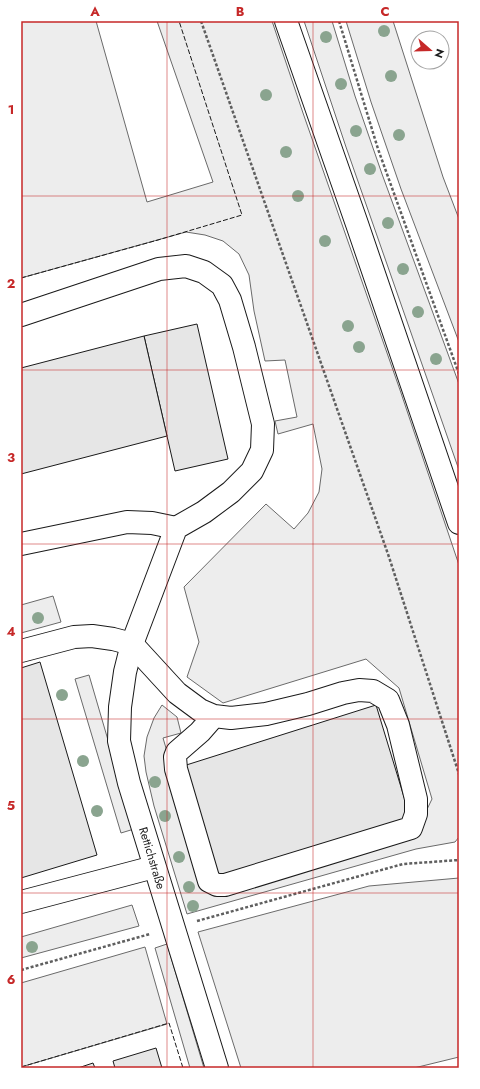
<svg xmlns="http://www.w3.org/2000/svg" width="480" height="1089" viewBox="0 0 480 1089" font-family="Jost,sans-serif">
<style>
.built{fill:#ededed;stroke:#6a6a6a}
.building{fill:#e6e6e6;stroke:#1a1a1a}
.lines{fill:none;stroke-linecap:round;stroke-linejoin:round}
.minor-casing{stroke:#1a1a1a;stroke-width:24}
.major-casing{stroke:#1a1a1a;stroke-width:24}
.path{stroke:#5f5f5f;stroke-width:2.5;stroke-dasharray:3 2;stroke-linecap:butt}
.minor{stroke:#fff;stroke-width:22}
.major{stroke:#fff;stroke-width:22}
.fence{stroke:#1a1a1a;stroke-width:1;stroke-dasharray:5 2;stroke-linecap:butt}
.tree{fill:#8aa48f}
.grid{fill:none;stroke:#c62828;stroke-width:1;stroke-opacity:0.55}
.labels{text-anchor:middle;dominant-baseline:central;stroke-width:3;stroke-linejoin:round;paint-order:stroke}
.street-label{font-size:12px;fill:#1a1a1a;stroke:#fff}
.neatline{fill:none;stroke:#c62828;stroke-width:1.5}
.grid-label{font-size:13px;text-anchor:middle;font-weight:bold;fill:#c62828}
</style>
<rect width="100%" height="100%" fill="#fff"/>
<!-- built -->
<g class="built">
<path d="M21,21H96L147,202L213,182L157,21H272L303,113L400,390L459,565V837L455,842L416,849L187,914L154,806L146,772L144,756L147,737L154,718L162,705L177,717L181,733L163,738L209,892L416,832L432,799L399,688L366,659L223,703L187,677L199,642L184,587L266,504L294,529L308,513L319,492L322,469L313,424L278,434L275,421L297,417L285,360L265,361L254,311L249,275L239,254L223,241L205,235L186,232L21,278Z"/>
<path d="M304,21H332L355,96L382,174L459,384V470L346,147Z"/>
<path d="M346,21H393L443,177L459,219V342L401,189L371,102Z"/>
<path d="M53,596L61,622L21,633V605Z"/>
<path d="M89,675L134,829L121,833L75,679Z"/>
<path d="M459,878V1057L414,1068H241L198,932L369,886Z"/>
<path d="M132,905L139,926L21,958V937Z"/>
<path d="M167,944L204,1068H190L155,948Z"/>
<path d="M145,947L167,1024L21,1067V983Z"/>
</g>
<!-- building -->
<g class="building">
<path d="M197,324L228,459L175,471L144,336Z"/>
<path d="M144,336L167,436L21,474V368Z"/>
<path d="M40,662L97,855L21,878V668Z"/>
<path d="M376,705L411,820L216,881L180,767Z"/>
<path d="M156,1048L162,1068H115L113,1061Z"/>
<path d="M93,1063L95,1068H78Z"/>
</g>
<g class="lines">
<defs>
<g id="minor">
<path d="M21,315L159,269L186,266L204,272L222,285L230,300L244,347L263,424L262,450L252,471L231,492L204,512L176,528L132,644L125,672L120,707L119,741L129,783L217,1068"/>
<path d="M21,544L127,522L152,523L176,528"/>
<path d="M21,651L74,637L92,636L113,639L132,644L177,693L200,710L214,716L231,718L266,714L308,704L343,693L359,690L373,691L388,700L398,725L416,799V814L411,828L225,885H217L209,881L176,769L175,757L177,752L200,732L214,716"/>
<path d="M21,902L154,867"/>
</g>
<path id="major" d="M286,21L357,224L459,523"/>
</defs>
<!-- minor casing -->
<use href="#minor" class="minor-casing"/>
<!-- major casing -->
<use href="#major" class="major-casing"/>
<!-- path -->
<g class="path">
<path d="M201,21L389,557L459,774"/>
<path d="M339,21L378,149L459,374"/>
<path d="M197,921L403,864L459,860"/>
<path d="M21,970L150,934"/>
</g>
<!-- minor -->
<use href="#minor" class="minor"/>
<!-- major -->
<use href="#major" class="major"/>
<!-- fence -->
<g class="fence">
<path d="M21,278L158,240L242,215L179,21"/>
<path d="M21,1067L169,1023L183,1068"/>
</g>
</g>
<!-- trees -->
<g class="tree">
<circle cx="384" cy="31" r="6"/>
<circle cx="326" cy="37" r="6"/>
<circle cx="391" cy="76" r="6"/>
<circle cx="341" cy="84" r="6"/>
<circle cx="266" cy="95" r="6"/>
<circle cx="356" cy="131" r="6"/>
<circle cx="399" cy="135" r="6"/>
<circle cx="286" cy="152" r="6"/>
<circle cx="370" cy="169" r="6"/>
<circle cx="298" cy="196" r="6"/>
<circle cx="388" cy="223" r="6"/>
<circle cx="325" cy="241" r="6"/>
<circle cx="403" cy="269" r="6"/>
<circle cx="418" cy="312" r="6"/>
<circle cx="348" cy="326" r="6"/>
<circle cx="359" cy="347" r="6"/>
<circle cx="436" cy="359" r="6"/>
<circle cx="38" cy="618" r="6"/>
<circle cx="62" cy="695" r="6"/>
<circle cx="83" cy="761" r="6"/>
<circle cx="155" cy="782" r="6"/>
<circle cx="97" cy="811" r="6"/>
<circle cx="165" cy="816" r="6"/>
<circle cx="179" cy="857" r="6"/>
<circle cx="189" cy="887" r="6"/>
<circle cx="193" cy="906" r="6"/>
<circle cx="32" cy="947" r="6"/>
</g>
<!-- grid -->
<path class="grid" d="M167,21V1068M313,21V1068M21,196H459M21,370H459M21,544H459M21,719H459M21,893H459"/>
<g class="labels">
<!-- street labels -->
<g class="street-label">
<text transform="translate(152 858) rotate(73)">Rettichstraße</text>
</g>
</g>
<!-- border -->
<rect width="480" height="1089" fill="none" stroke="#ffffff" stroke-width="44"/>
<!-- north arrow -->
<g transform="translate(430 50) rotate(110)"><circle r="19" fill="#ffffff" stroke="#a3a3a3"/>
<path d="M0-3L7 15L0 10L-7 15Z" fill="#c62828"/>
<text y="-6" font-size="11" font-weight="bold" text-anchor="middle" fill="#1a1a1a">N</text>
</g>
<rect x="22" y="22" width="436" height="1045" class="neatline"/>
<g class="grid-label">
<text x="95" y="16">A</text>
<text x="240" y="16">B</text>
<text x="385" y="16">C</text>
<text x="11" y="114">1</text>
<text x="11" y="288">2</text>
<text x="11" y="462">3</text>
<text x="11" y="636">4</text>
<text x="11" y="810">5</text>
<text x="11" y="984">6</text>
</g>
</svg>
